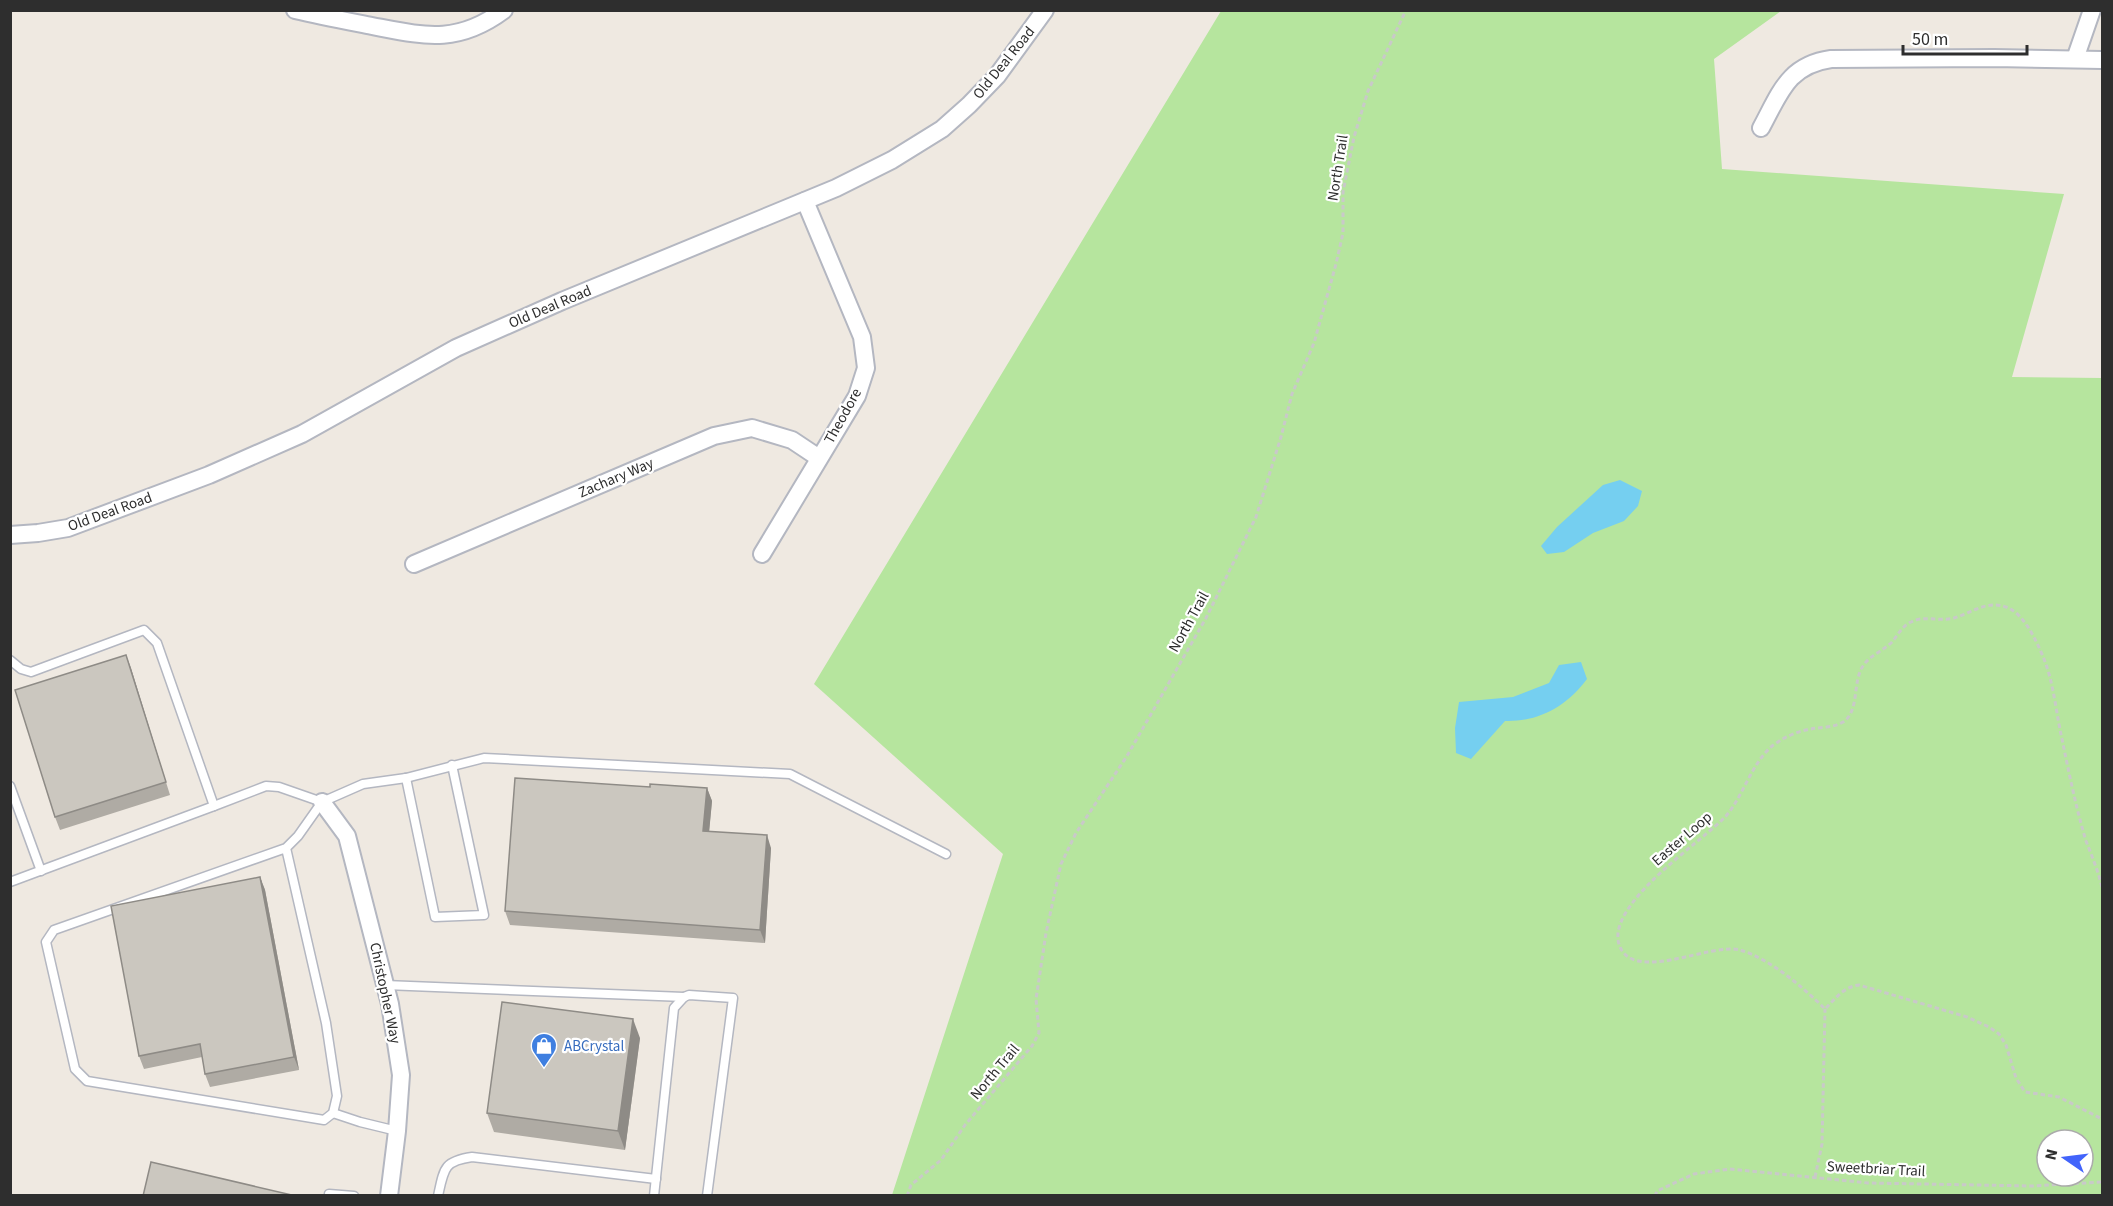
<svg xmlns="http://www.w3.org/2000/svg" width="2113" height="1206" viewBox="0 0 2113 1206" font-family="'Source Sans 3',sans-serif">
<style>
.green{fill:#b6e59e;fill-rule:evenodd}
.water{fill:#75cff0}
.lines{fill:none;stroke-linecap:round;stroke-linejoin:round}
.service-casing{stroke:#b4b7c1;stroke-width:11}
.minor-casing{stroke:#b4b7c1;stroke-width:20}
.path{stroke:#c9c9c9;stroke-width:3;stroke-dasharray:4.5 3;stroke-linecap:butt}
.service{stroke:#fff;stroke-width:8}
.minor{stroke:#fff;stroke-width:16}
.wall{fill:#afaba4}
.shaded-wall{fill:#8e8b86}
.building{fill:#cbc7bf;stroke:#8e8b86;stroke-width:1.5}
.labels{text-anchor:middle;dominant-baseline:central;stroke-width:4.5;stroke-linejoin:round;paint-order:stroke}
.street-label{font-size:15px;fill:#2e2e2e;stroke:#fff}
.shop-label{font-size:15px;fill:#366cbe;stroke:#fff;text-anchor:start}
</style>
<rect width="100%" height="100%" fill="#efe9e1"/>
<!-- green -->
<path class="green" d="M1221,11H1781L1714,59L1722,169L2064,194L2012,377L2102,378V1195H892L1003,854L814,684ZM2047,1140H2083V1176H2047Z"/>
<!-- water -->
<g class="water">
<path d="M1620,480L1642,491L1638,506L1624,521L1593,533L1564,552L1547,554L1541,546L1557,527L1603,485Z"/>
<path d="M1581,662L1587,679C1567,706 1539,722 1505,721L1471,759L1456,753L1455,728L1459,702L1513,697L1549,683L1559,665Z"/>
</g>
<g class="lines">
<defs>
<g id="service">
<path d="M10,660L21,669L31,672L144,630L157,643L214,806L10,882"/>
<path d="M406,778L435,917L484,915L452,765"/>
<path d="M10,786L41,871"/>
<path d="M214,806L266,786L279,787L322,802"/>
<path d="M286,848L54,930L46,942L75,1069L87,1081L324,1120L333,1113L337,1096L326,1023L286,848L298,836L322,802L363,784L406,778L484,758L790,774L946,854"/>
<path d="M385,985L684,997"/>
<path d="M333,1113L360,1122L397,1131"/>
<path d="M329,1196V1194L354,1196"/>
<path d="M438,1196C444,1168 444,1161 472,1157L656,1179"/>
<path d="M654,1196L674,1008L684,997L689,995L733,998L707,1196"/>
</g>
<g id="minor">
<path d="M295,10C321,16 347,21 372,26C424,36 457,45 504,10"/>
<path d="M2075,59L2092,10"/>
<path d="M1761,128C1780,93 1788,65 1831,59L1994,58L2102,60"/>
<path d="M10,535L38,533L68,528L209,475L302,434L456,348L562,301L836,188L892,160L942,129L969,105L997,76L1045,10"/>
<path d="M762,554L857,396L866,368L862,337L805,201"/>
<path d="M414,564L714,436L752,428L792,440L819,458"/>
<path d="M322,802L347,836L390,1004L401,1075L397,1131L389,1196"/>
</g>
</defs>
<!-- service casing -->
<use href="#service" class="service-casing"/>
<!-- minor casing -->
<use href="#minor" class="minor-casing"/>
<!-- path -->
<g class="path">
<path d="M2102,887C2098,871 2092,856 2086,841C2076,808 2069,773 2062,739C2056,713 2054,684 2044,659C2037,642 2024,613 2006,607C1987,600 1971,613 1954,618C1940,622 1924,615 1911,622C1902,626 1898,635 1892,642C1883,651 1870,655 1863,666C1852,682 1860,711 1843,722C1833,728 1821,727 1811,729C1797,731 1782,738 1771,747C1751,765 1743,796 1726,816C1702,842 1602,906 1620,947C1636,983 1712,942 1740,950C1770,959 1803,987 1825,1009C1835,999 1843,987 1859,985L1967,1017L1989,1027L1999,1034L2006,1045L2016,1078L2025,1092L2059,1097L2102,1119"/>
<path d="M1815,1177L1822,1144L1825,1009"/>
<path d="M907,1196L911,1185L941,1160L965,1125L1032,1046L1039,1033L1036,999L1046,933L1061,864L1076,833L1127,756L1206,618L1256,517L1281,437L1292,394L1314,343L1336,264L1343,233V192L1354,137L1368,91L1406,10"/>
<path d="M1655,1196L1657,1191L1694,1174L1730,1169L1868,1183L2032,1186L2102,1182"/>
</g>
<!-- service -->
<use href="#service" class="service"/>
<!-- minor -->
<use href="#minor" class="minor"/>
</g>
<!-- wall -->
<g class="wall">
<path d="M126,655L170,795L60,830L55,817Z"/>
<path d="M650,787L707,788L712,801L709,831L771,848L765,943L510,925L505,911Z"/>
<path d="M260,877L265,890L299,1070L210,1087L205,1074L202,1057L144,1069L139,1056Z"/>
<path d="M640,1038L625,1150L494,1132L487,1113Z"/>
</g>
<!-- shaded-wall -->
<g class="shaded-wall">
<path d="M126,655L131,668L170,795L166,782Z"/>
<path d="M707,788L712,801L708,844L703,831Z"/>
<path d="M767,835L771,848L765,943L760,930Z"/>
<path d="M260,877L265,890L299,1070L294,1057Z"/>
<path d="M633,1019L640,1038L625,1150L618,1131Z"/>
</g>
<!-- building -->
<g class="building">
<path d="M126,655L166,782L55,817L15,690Z"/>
<path d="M515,778L650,787V784L707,788L703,831L767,835L760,930L505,911Z"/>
<path d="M260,877L294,1057L205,1074L200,1044L139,1056L111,906Z"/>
<path d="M502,1002L633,1019L618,1131L487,1113Z"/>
<path d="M151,1162L296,1196H143Z"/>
</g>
<!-- icons -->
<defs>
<symbol id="shop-pin" viewBox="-11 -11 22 30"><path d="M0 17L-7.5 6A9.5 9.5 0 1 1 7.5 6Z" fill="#3f7fe0" stroke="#fff"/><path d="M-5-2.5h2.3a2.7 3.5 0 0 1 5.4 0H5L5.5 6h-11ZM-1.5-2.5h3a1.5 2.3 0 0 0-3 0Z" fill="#fff"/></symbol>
</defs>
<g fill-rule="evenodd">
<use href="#shop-pin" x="529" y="1031" width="30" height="40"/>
</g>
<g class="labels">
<!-- street labels -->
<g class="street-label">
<text transform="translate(1004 63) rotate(-51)">Old Deal Road</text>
<text transform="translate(1338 168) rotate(-81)">North Trail</text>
<text transform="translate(550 307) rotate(-23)">Old Deal Road</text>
<text transform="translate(843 416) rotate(-61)">Theodore</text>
<text transform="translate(616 478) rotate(-23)">Zachary Way</text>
<text transform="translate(110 512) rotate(-20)">Old Deal Road</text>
<text transform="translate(1189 622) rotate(-61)">North Trail</text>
<text transform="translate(1682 839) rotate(-41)">Easter Loop</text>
<text transform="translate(385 993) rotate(78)">Christopher Way</text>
<text transform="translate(995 1072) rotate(-50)">North Trail</text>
<text transform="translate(1876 1169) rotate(3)">Sweetbriar Trail</text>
</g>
<!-- shop labels -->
<g class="shop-label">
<text x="564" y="1046">ABCrystal</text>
</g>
</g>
<!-- border -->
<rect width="2113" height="1206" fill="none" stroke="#2e2e2e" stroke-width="24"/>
<!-- north arrow -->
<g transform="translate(2065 1158) rotate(284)"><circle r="28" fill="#ffffff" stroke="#ababab" stroke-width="1.5"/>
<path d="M0-4.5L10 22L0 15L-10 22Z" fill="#4264fb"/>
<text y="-9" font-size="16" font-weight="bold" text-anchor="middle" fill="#2e2e2e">N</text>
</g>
<!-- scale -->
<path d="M1903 45v9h124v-9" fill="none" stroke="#2e2e2e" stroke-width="3"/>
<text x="1912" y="45" font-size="18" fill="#2e2e2e" stroke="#ffffff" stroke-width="4.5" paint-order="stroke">50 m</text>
</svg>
